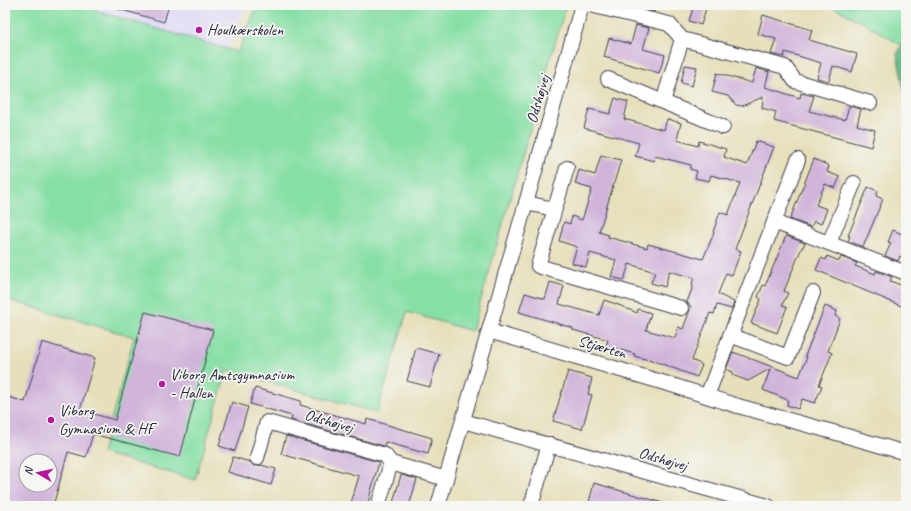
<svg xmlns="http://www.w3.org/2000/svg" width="911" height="511" viewBox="0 0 911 511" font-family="Caveat,sans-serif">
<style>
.built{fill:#ded5f5}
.green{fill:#86dfa4;stroke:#548070}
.forest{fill:#6cbe8a;stroke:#477062}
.building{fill:#d0b4da;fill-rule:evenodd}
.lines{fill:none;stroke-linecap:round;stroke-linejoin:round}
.minor-casing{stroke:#3f3e4e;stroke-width:16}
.minor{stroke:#fff;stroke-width:14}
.poi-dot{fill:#b5179e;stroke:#f6f6f2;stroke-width:1.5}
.labels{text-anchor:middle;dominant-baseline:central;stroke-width:3.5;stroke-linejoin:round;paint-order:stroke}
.poi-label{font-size:16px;fill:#22223b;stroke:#f6f6f2;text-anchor:start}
.street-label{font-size:16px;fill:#22223b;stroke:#f6f6f2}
</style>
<rect width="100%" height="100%" fill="#f6f6f2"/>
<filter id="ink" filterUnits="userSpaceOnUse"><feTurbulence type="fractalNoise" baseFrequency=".025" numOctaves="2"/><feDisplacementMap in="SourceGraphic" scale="8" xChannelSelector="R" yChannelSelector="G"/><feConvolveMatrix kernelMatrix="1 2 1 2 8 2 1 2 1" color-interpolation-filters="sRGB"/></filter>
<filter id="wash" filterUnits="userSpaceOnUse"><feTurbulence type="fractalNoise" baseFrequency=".012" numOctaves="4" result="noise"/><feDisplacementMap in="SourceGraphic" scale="16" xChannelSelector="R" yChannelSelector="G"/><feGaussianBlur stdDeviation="0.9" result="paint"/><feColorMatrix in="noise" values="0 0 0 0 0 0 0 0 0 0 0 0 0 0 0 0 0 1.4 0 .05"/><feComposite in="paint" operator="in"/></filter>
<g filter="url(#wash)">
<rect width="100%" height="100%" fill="#e6dfba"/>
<!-- built -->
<path class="built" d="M98,5H247L228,49L96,11Z"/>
<!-- green -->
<g class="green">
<path d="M5,5H98L96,11L238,52L257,5H566L472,331L407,312L377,413L227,370L195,480L102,453L134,337L5,299Z"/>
<path d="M829,5H906V48L867,25Z"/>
</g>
<!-- forest -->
<path class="forest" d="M902,45L906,48V100L897,54Z"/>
<g id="blocks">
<!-- building -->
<g class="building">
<path d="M116,5H169L164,22L115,8Z"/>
<path d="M642,5H655L654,12L641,9Z"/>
<path d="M694,5H707L701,25L689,21Z"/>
<path d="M763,15L812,30L809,40L857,54L852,72L833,66L829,81L817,78L821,63L785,52L784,57L771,54L776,39L758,34Z"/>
<path d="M636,25L649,28L643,49L665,55L659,73L604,57L609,38L631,44Z"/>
<path d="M685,65L697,67L692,86L681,83Z"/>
<path d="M756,68L769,72L765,87L800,98L801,93L814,96L809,111L845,120L849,106L861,109L857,125L875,130L871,147L774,121L776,112L762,108L763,97L742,106L736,105L728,96L712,92L717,73L752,83Z"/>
<path d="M615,98L628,102L624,119L664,130L667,119L681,123L677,140L698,146L699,141L726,149L724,157L747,165L756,141L774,147L735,249L741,251L732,275L726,273L718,294L734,302L732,309L717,305L714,314L710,313L692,360L702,365L697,377L649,359V360L634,356L635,354L606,346L608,340L573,330V328L519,312L525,293L545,299L550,282L564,286L559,304L599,315L604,300L616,304L637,313L638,309L651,313L646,330L675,338L678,327L683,329L691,307L687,302L693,286L692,284L694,278L669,271L665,287L651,283L655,272L629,264L624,280L611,277L616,260L590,253L586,267L572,263L577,247L559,241L564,222L570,224L572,216L582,220L592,189L575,184L579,170L595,175L601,155L621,160L599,232L609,235L608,237L647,248L648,244L703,259L714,233L713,232L720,212L728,215L740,183L711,175L709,181L695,178L697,171L690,169L691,165L655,156L654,161L635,156L639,143L584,128L589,109L610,114Z"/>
<path d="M814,159L829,166L827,172L840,177L835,188L825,184L816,205L827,209L821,224L814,221L811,227L790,219Z"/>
<path d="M868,187L878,191L876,196L883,199L863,247L848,241L850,236H848Z"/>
<path d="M893,230L906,236V259L900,256L898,261L885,256L891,243L888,242Z"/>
<path d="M786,236L805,243L803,247H802L784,291L788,293L782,305L787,307L777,333L751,323L761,299L758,297L763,285L765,286Z"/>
<path d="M827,256L839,261L841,257L857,263L855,266L875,274L876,271L879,272L892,277L890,281L906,287V308L816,270L821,258L826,260Z"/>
<path d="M825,306L837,311L835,316L840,319L828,351L832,353L819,385L822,386L815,403L802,399L798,409L787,405L788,400L763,390L770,369L748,381L732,375L733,372L726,369L733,352L799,377L807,357L805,356Z"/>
<path d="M145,312L213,330L180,457L93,434L86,457L68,452L53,506H5V396L25,402L42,342L95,358L80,410L115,420ZM26,461H50V485H26Z"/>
<path d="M416,348L439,354L430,387L407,381Z"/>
<path d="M568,371L592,378L588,394L592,395L582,429L553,421Z"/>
<path d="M255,388L301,401L300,405L366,424L367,419L432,438L428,454L385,442L384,446L291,420L292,416L250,404Z"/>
<path d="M232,402L248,407L235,451L219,446Z"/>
<path d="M286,436L379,462L367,506H350L359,476L281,454Z"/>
<path d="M233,457L250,462L254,466L261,465L276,469L271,485L228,472Z"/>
<path d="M401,475L417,479L409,506H392Z"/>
<path d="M594,483L663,503V506H588Z"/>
</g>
</g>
</g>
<g filter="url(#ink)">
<use href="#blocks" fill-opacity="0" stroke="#3f3e4e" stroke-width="1"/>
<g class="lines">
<defs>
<g id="minor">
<path d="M590,5L669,24L682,39L785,67L795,81L870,103"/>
<path d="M608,79L723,127"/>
<path d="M663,102L682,39"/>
<path d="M567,168L538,266L681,308"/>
<path d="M526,203L554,209"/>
<path d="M774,222L906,273"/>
<path d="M829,243L854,183"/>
<path d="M489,331L675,386L738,406L833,432L906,453"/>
<path d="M730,335L788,357L813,293"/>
<path d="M707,396L798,160"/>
<path d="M463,421L768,506"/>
<path d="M257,458L267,422L385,455L391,463"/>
<path d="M378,506L391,463L446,479"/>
<path d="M438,506L526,203L582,5"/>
<path d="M531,506L549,444"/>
</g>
</defs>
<!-- minor casing -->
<use href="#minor" class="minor-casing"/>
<!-- minor -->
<use href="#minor" class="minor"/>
</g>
</g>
<!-- markers -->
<g class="poi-dot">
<circle cx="199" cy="30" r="4"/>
<circle cx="162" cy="384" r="4"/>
<circle cx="51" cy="420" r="4"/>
</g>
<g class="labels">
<!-- poi labels -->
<g class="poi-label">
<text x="207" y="30">Houlkærskolen</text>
<text x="170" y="375">Viborg Amtsgymnasium<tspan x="170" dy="18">- Hallen</tspan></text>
<text x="59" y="411">Viborg<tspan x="59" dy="18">Gymnasium &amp; HF</tspan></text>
</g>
<!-- street labels -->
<g class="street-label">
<text transform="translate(538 99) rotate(-74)">Odshøjvej</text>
<text transform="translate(602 347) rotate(16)">Stjærten</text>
<text transform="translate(329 421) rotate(16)">Odshøjvej</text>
<text transform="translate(663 459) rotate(16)">Odshøjvej</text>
</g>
</g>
<!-- margin -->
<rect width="911" height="511" fill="none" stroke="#f6f6f2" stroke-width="20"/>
<!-- north arrow -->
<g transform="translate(38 473) rotate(279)"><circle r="19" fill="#f6f6f2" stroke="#a1a1a9"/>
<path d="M0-3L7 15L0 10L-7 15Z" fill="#b5179e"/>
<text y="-6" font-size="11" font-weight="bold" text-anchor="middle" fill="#22223b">N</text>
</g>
</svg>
